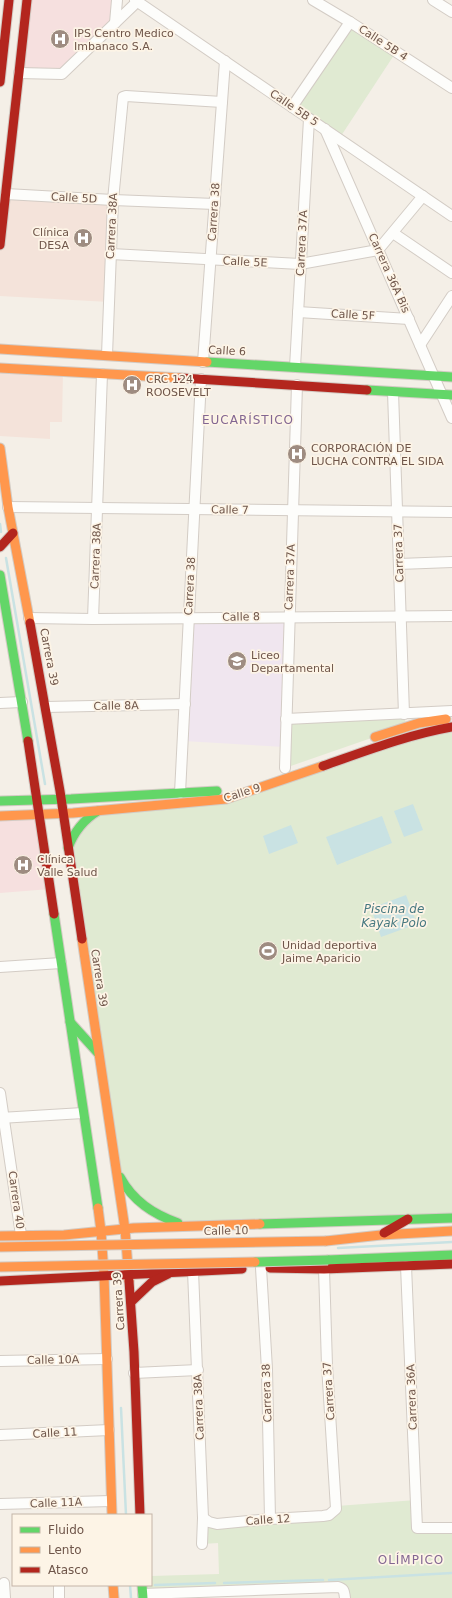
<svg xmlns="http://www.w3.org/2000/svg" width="452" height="1598" viewBox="0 0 452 1598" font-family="'DejaVu Sans',sans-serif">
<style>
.commercial{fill:#f4e3da}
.education{fill:#f0e6ef}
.medical{fill:#f6e0df}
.green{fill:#e0ead2}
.water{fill:#c9e2e3}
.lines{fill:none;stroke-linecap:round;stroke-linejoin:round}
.stream{stroke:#c9e2e3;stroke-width:2.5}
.street-casing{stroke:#d3ccc5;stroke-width:12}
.fast-casing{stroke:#d3cbc4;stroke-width:11}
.slow-casing{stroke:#d3cbc4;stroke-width:11}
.jam-casing{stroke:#d3cbc4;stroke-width:11}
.street{stroke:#fdfdfb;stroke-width:10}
.fast{stroke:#63d668;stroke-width:9}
.slow{stroke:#ff974d;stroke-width:9}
.jam{stroke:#b3261e;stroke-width:9}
.fast-bridge-casing{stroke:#d3cbc4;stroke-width:11;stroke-linecap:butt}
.slow-bridge-casing{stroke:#d3cbc4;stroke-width:11;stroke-linecap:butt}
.fast-bridge{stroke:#63d668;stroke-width:9}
.slow-bridge{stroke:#ff974d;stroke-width:9}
.labels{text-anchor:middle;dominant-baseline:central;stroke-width:3.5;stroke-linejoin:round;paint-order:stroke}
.poi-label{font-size:11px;fill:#6f564a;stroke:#fdf4e6;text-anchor:start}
.street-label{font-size:11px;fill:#6f564a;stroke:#fdf4e6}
.neighbourhood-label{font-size:12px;letter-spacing:1px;fill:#826692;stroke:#fdf4e6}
.water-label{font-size:12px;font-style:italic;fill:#467880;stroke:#fdf4e6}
</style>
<rect width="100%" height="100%" fill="#f4efe7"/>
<!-- commercial -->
<g class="commercial">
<path d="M6,194L113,200L109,302L0,296V245Z"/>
<path d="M0,368L63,372L62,422H50V439L0,436Z"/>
</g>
<!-- education -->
<path class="education" d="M289,617L285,747L183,741L189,618Z"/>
<!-- medical -->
<g class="medical">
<path d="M27,0H117L115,23L62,74L19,73Z"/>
<path d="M39,814L50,889L0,893V816Z"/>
</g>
<!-- green -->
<g class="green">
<path d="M350,22L396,52L339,139L292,107Z"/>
<path d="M404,714L406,726L285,768L286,719Z"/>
<path d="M452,727V1218L182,1224L123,1185L72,836L89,816L206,801Z"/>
<path d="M416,1500L417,1528H452V1598H345L344,1591L143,1594L142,1585H151V1576L219,1574L218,1543L202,1544L203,1518L209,1522L323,1516L337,1506Z"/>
</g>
<!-- water -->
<g class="water">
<path d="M413,804L423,830L404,837L394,811Z"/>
<path d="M382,816L392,843L337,865L326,837Z"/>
<path d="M291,825L298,843L269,854L263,836Z"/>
<path d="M406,895L417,924L381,937L371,908Z"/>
</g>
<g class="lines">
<!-- stream -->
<g class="stream">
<path d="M0,524L1,532"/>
<path d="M6,558L45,784"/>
<path d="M338,1248L452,1242"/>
<path d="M121,1408L126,1515"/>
<path d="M329,1580L452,1573"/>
<path d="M224,1583L323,1580"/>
<path d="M130,1585L131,1598"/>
<path d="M155,1585L215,1583"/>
</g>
<defs>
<g id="street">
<path d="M135,0L452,216"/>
<path d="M313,0L350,22L452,88"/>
<path d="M433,0L452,12"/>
<path d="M115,23L117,0"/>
<path d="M19,73L62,74L139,0"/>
<path d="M292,107L350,22"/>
<path d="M325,129L452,418"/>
<path d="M6,194L113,200L215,204"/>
<path d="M393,233L452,273"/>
<path d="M111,254L300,264L378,250L423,196"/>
<path d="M298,312L409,319"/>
<path d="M420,345L452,296"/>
<path d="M107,355L113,200L123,97L126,96L222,102"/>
<path d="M203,362L225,61"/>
<path d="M295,367L309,119"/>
<path d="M393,392L404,714"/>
<path d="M8,507L452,512"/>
<path d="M399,564L452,562"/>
<path d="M29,618L93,619L452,616"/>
<path d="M93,619L102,374"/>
<path d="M0,703L22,702"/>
<path d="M46,707L185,704"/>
<path d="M286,719L452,711"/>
<path d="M285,768L297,385"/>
<path d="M180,793L201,379"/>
<path d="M0,967L61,963"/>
<path d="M0,1093L21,1235"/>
<path d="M0,1118L83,1113"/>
<path d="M406,1266L417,1528H452"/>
<path d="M261,1268L267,1369L270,1519"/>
<path d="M193,1271L203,1518L202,1544"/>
<path d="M0,1361L107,1359"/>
<path d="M134,1373L198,1370"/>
<path d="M0,1435L109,1430"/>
<path d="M0,1504L111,1501"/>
<path d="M203,1518L209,1522L217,1524L270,1519L323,1516L329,1515L336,1509L327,1365L324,1269"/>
<path d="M4,1583L5,1598"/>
<path d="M59,1585V1598"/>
<path d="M143,1594L338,1587C345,1589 344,1592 345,1598"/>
</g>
<g id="fast">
<path d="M207,362L452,377"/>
<path d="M367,390L452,395"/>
<path d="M0,575L28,741"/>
<path d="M0,801L71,799L217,791"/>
<path d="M68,848C74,832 83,820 98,811"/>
<path d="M54,914L98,1208"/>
<path d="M70,1022L98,1053"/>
<path d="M120,1177C133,1201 153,1214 178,1223"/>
<path d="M260,1224L452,1218"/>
<path d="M328,1260L452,1255"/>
<path d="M142,1585L143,1598"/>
</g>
<g id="slow">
<path d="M0,349L207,362"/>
<path d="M0,368L181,378"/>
<path d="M0,448L8,507L30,623"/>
<path d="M375,737L419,723L446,719"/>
<path d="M0,816L73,813L226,799L323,766"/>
<path d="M82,939L125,1229L129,1281"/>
<path d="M98,1208L101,1231L104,1275L112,1515"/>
<path d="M0,1236L64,1235L134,1228L260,1224"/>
<path d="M326,1241L381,1235L452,1231"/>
<path d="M113,1585L114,1598"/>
</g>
<g id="jam">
<path d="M0,82L9,0"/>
<path d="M0,245L27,0"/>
<path d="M181,378L367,390"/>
<path d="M0,547L13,533"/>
<path d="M30,623L60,791L82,939"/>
<path d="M28,741L54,914"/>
<path d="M323,766C366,751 407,735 452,727"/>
<path d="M384,1233L408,1219"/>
<path d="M270,1268L324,1269L452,1264"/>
<path d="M0,1281L242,1269"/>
<path d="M129,1281L134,1352L140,1515"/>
<path d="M131,1302L152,1282L168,1274"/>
</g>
</defs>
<!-- street casing -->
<use href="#street" class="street-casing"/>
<!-- fast casing -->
<use href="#fast" class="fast-casing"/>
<!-- slow casing -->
<use href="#slow" class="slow-casing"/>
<!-- jam casing -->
<use href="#jam" class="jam-casing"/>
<!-- street -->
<use href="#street" class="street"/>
<!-- fast -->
<use href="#fast" class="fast"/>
<!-- slow -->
<use href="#slow" class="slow"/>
<!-- jam -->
<use href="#jam" class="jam"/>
<defs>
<path id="fast-bridge" d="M255,1262L328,1260"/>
<g id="slow-bridge">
<path d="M0,1247L326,1241"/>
<path d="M0,1267L255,1262"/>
</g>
</defs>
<!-- fast-bridge casing -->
<use href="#fast-bridge" class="fast-bridge-casing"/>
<!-- slow-bridge casing -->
<use href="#slow-bridge" class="slow-bridge-casing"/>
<!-- fast-bridge -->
<use href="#fast-bridge" class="fast-bridge"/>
<!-- slow-bridge -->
<use href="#slow-bridge" class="slow-bridge"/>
</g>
<!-- icons -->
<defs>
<symbol id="hospital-disc" viewBox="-11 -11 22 22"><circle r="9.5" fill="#9e8c81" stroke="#fdf4e6"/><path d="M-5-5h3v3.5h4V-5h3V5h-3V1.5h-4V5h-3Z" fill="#fff"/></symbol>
<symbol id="university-disc" viewBox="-11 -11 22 22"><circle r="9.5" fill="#9e8c81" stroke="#fdf4e6"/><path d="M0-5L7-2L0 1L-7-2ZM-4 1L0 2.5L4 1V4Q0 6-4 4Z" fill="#fff"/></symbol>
<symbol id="stadium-disc" viewBox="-11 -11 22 22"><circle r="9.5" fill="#9e8c81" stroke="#fdf4e6"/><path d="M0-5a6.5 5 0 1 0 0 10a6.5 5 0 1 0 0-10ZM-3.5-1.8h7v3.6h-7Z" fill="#fff"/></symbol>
</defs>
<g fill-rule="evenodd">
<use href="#hospital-disc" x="49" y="28" width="22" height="22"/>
<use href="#hospital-disc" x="72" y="227" width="22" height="22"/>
<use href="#hospital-disc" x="121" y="374" width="22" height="22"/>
<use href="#hospital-disc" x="286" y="443" width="22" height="22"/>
<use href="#university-disc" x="226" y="650" width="22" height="22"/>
<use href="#hospital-disc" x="12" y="854" width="22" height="22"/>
<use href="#stadium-disc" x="257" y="940" width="22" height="22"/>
</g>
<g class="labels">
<!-- poi labels -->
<g class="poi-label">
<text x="74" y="33">IPS Centro Medico<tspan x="74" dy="13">Imbanaco S.A.</tspan></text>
<text x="69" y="232" text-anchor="end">Clínica<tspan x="69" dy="13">DESA</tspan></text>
<text x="146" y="379">CRC 124<tspan x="146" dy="13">ROOSEVELT</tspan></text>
<text x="311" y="448">CORPORACIÓN DE<tspan x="311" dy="13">LUCHA CONTRA EL SIDA</tspan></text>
<text x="251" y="655">Liceo<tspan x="251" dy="13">Departamental</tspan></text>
<text x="37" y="859">Clínica<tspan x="37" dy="13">Valle Salud</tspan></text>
<text x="282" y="945">Unidad deportiva<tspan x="282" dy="13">Jaime Aparicio</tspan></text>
</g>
<!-- street labels -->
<g class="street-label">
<text transform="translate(383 43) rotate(33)">Calle 5B 4</text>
<text transform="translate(294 108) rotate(34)">Calle 5B 5</text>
<text transform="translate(74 198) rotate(3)">Calle 5D</text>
<text transform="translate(214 212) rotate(-86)">Carrera 38</text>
<text transform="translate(112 226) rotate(-87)">Carrera 38A</text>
<text transform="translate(302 243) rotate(-87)">Carrera 37A</text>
<text transform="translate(245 262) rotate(3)">Calle 5E</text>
<text transform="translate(389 273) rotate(66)">Carrera 36A Bis</text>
<text transform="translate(353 315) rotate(3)">Calle 5F</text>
<text transform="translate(227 351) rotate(3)">Calle 6</text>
<text transform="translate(230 510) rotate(1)">Calle 7</text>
<text transform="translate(399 553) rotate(-92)">Carrera 37</text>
<text transform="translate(96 556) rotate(-88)">Carrera 38A</text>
<text transform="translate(290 577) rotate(-88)">Carrera 37A</text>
<text transform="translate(190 586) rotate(-87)">Carrera 38</text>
<text transform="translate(241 617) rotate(-1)">Calle 8</text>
<text transform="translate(49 657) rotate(79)">Carrera 39</text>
<text transform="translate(116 706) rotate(-1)">Calle 8A</text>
<text transform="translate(242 793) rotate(-18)">Calle 9</text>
<text transform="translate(99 978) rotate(81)">Carrera 39</text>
<text transform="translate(16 1200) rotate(82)">Carrera 40</text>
<text transform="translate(226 1231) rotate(-1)">Calle 10</text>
<text transform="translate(119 1301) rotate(-94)">Carrera 39</text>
<text transform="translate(53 1360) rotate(-1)">Calle 10A</text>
<text transform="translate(329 1391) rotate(-94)">Carrera 37</text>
<text transform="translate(267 1393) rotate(-92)">Carrera 38</text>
<text transform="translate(412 1397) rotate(-92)">Carrera 36A</text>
<text transform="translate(199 1407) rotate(-92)">Carrera 38A</text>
<text transform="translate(55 1433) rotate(-3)">Calle 11</text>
<text transform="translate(56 1503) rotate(-2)">Calle 11A</text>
<text transform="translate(268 1520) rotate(-4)">Calle 12</text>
</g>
<!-- neighbourhood labels -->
<g class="neighbourhood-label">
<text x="248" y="420">EUCARÍSTICO</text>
<text x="411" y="1560">OLÍMPICO</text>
</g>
<!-- water labels -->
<g class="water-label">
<text x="394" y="909">Piscina de<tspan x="394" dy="14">Kayak Polo</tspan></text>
</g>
</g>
<!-- legend -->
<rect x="12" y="1514" width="140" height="72" fill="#fdf4e6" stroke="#c4b5a8"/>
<rect x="20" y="1527" width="20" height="6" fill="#63d668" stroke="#c4b5a8"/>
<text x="48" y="1534" font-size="12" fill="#6f564a">Fluido</text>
<rect x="20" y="1547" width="20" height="6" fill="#ff974d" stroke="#c4b5a8"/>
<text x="48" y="1554" font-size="12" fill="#6f564a">Lento</text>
<rect x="20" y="1567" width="20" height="6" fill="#b3261e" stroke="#c4b5a8"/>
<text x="48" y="1574" font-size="12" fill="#6f564a">Atasco</text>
</svg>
